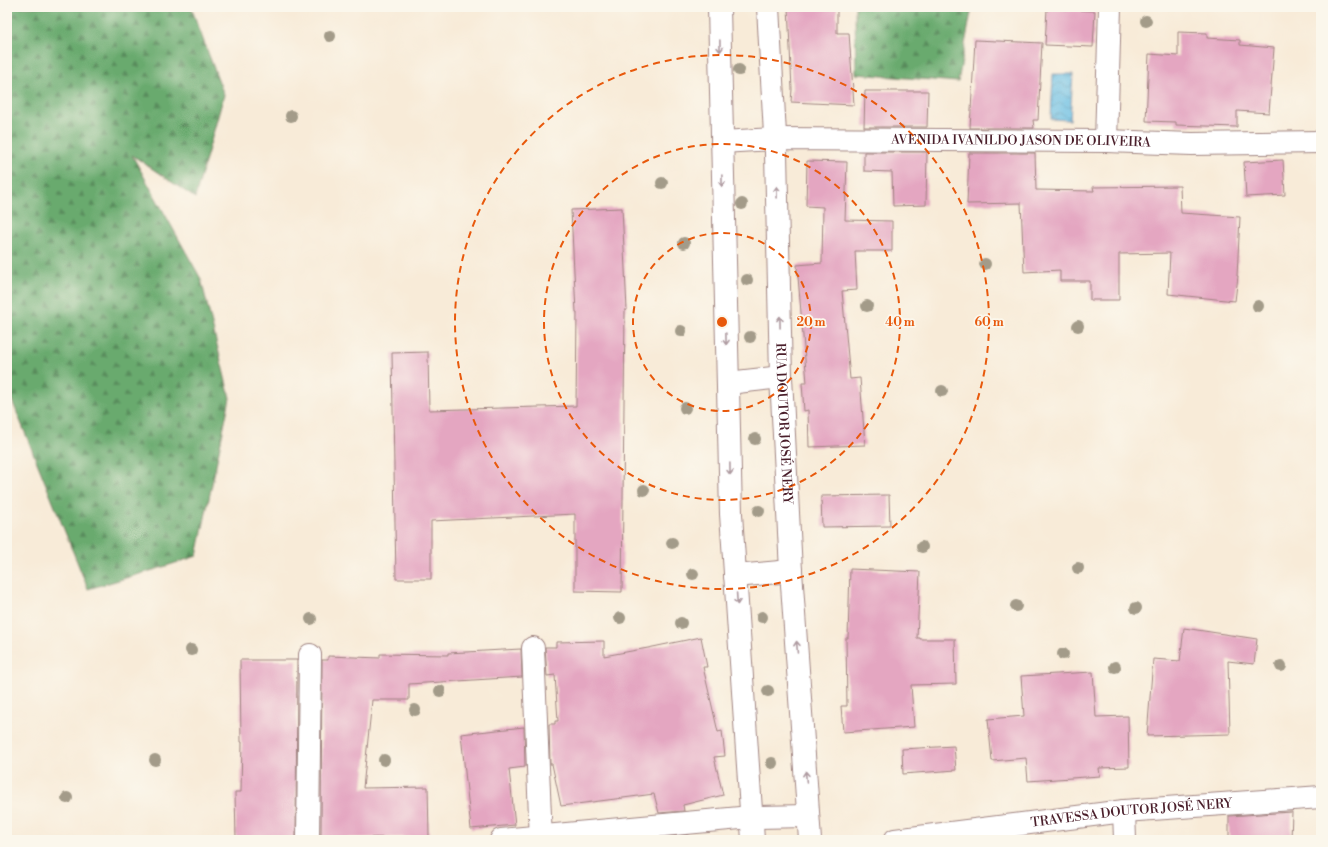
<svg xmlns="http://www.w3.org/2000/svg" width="1328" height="847" viewBox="0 0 1328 847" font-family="'Libre Bodoni',serif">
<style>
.forest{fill:url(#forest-firs);stroke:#5a644c}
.water{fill:url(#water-waves);stroke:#586e88}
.building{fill:#e4a6c1}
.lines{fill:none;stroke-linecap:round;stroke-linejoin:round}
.minor-casing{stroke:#a18582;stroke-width:24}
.tertiary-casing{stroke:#a18582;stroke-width:24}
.minor{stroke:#fff;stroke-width:22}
.tertiary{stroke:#fff;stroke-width:22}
.tree{fill:#a39b89}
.oneway{stroke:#ae9aa0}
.ring{fill:none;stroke:#e8590c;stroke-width:2;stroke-dasharray:7 5}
.labels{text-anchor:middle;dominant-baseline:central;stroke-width:3.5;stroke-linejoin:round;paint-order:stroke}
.street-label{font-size:13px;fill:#4a1f2b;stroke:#fbf7ec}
.centre{fill:#e8590c;stroke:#fbf7ec;stroke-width:2}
.ring-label{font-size:12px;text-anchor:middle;font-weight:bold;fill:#e8590c;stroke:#fbf7ec;stroke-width:3.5;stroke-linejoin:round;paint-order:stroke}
</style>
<defs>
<pattern id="forest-firs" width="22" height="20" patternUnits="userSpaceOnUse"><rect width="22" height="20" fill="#69aa6e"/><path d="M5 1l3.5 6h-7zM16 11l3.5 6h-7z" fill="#588a5b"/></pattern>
<pattern id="water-waves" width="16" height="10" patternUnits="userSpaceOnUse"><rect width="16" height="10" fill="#67bee4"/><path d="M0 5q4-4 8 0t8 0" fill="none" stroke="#579ab9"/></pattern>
</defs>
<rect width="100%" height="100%" fill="#fbf7ec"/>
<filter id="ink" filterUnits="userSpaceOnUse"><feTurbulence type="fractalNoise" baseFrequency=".025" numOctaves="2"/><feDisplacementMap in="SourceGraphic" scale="8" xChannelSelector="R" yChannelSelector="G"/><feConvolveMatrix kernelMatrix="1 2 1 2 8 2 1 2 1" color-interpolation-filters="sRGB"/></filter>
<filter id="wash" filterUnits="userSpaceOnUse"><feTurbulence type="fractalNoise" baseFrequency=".012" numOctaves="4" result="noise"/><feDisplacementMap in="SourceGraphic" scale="16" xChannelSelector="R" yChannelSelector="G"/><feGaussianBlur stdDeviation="0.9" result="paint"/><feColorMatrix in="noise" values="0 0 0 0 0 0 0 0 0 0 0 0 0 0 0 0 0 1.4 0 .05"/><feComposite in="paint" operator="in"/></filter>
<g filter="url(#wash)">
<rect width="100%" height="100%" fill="#f8ebd8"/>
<!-- forest -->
<g class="forest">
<path d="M7,7H191L224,95L195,198L132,155L201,279L230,398L197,556L157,569L88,589L7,388Z"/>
<path d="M855,7H972L958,82L856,74Z"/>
</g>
<!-- water -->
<path class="water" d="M1053,74H1073L1070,120L1051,119Z"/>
<g id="blocks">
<!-- building -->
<g class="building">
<path d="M788,7H837V33H849L854,105L791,102L792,89Z"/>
<path d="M1047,9L1095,11L1093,47L1045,45Z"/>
<path d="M1178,32L1207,33V38L1240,40V45L1274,48L1269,113L1237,111V127L1176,125V122L1146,121L1149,54L1178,56Z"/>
<path d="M975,40L1042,43L1038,120H1033L1034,128H970Z"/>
<path d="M865,91H928L927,127H864Z"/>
<path d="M864,152H927L926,205L893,206L892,172L864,171Z"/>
<path d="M969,153H1035L1036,190L1094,191L1093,187L1180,186L1181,213L1240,217L1237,276H1238L1235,301L1168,294L1170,253L1119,254V300H1090V281H1060V270L1024,272L1021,203L967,204Z"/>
<path d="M1283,160L1285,195L1246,197L1244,162Z"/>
<path d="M807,161L847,162L845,220L892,221V251H855L857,290L842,291L850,379L860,378L865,445L809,447L808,410L804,411L802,383H807L797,265L822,263L823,207L806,206Z"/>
<path d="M622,208L627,310H625L622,592L575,591V514L431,521V579H396L392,353L428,352L429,410L576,406L577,312H576L571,210Z"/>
<path d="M889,495L890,526L822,527L821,496Z"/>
<path d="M850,569L920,572L917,638H920V639H955L956,684L911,685L914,727L843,732L841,706H847L846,638H848Z"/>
<path d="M1184,628L1257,639L1254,664L1228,661L1230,734L1147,736L1153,659L1180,661Z"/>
<path d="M701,637L707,667H703L718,732L722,731L725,756L714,757L723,795L683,805L684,811L659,813L654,794L561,806L552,764H550L549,724H555V721H558L555,675L547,676L545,647H556V642L604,641V656L648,648Z"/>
<path d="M521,649L522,677L409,684V700H372L363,788L428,787L429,837L321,838L322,660H328V656L380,658V654L448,655V653Z"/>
<path d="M240,660H297L296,838H278V840H236L235,792H241L242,742H241Z"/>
<path d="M1093,672L1096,717L1128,716L1129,767L1099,768L1100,776L1028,781L1026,758L992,761L988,719L1024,716L1021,676Z"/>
<path d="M524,727L525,767L509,769L515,825L471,829L461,734Z"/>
<path d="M954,746L956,770L903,774L902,749Z"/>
<path d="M1292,812L1291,840H1229V816Z"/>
<path d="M689,835L690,840H666L665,837Z"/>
</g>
</g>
</g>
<g filter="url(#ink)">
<use href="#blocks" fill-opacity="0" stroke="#a18582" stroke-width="1"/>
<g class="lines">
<defs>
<g id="minor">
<path d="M1106,141L1110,7"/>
<path id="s1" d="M722,142L775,139L1106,141L1192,144L1321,142"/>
<path d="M533,648L541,840"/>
<path d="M1124,811L1125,840"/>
<path d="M308,840L310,655"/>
<path d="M501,840L751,817L808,816"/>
<path id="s2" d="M895,840L1124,811L1321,797"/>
</g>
<g id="tertiary">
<path d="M719,7L731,514L753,840"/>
<path id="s3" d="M768,7L776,153L781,377L791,571L810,840"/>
<path d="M728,383L781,377"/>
<path d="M735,576L791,571"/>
</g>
</defs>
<!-- minor casing -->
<use href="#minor" class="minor-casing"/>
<!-- tertiary casing -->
<use href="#tertiary" class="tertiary-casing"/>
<!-- minor -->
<use href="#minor" class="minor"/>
<!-- tertiary -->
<use href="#tertiary" class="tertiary"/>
</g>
<!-- trees -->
<g class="tree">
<circle cx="1146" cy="21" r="6"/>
<circle cx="330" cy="36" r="6"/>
<circle cx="739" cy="70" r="6"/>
<circle cx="291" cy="116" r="6"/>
<circle cx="662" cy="183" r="6"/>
<circle cx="742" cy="204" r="6"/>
<circle cx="684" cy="243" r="6"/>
<circle cx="985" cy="264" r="6"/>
<circle cx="747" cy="280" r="6"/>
<circle cx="867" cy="306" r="6"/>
<circle cx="1258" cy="306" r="6"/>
<circle cx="1078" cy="326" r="6"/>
<circle cx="681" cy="331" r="6"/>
<circle cx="750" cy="337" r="6"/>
<circle cx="942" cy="391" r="6"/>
<circle cx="685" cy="408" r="6"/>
<circle cx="755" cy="439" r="6"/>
<circle cx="644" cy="490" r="6"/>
<circle cx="759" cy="511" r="6"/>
<circle cx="672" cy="543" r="6"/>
<circle cx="922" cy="547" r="6"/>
<circle cx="1078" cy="568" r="6"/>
<circle cx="693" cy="574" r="6"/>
<circle cx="1016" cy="606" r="6"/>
<circle cx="1136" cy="608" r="6"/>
<circle cx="762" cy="617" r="6"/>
<circle cx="620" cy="618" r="6"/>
<circle cx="311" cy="619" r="6"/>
<circle cx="681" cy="623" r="6"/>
<circle cx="191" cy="650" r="6"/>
<circle cx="1063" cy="654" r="6"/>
<circle cx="1281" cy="666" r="6"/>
<circle cx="1115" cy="667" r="6"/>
<circle cx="440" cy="691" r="6"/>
<circle cx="768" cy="691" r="6"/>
<circle cx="415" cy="710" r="6"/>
<circle cx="155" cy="760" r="6"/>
<circle cx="384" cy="760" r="6"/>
<circle cx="772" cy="763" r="6"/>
<circle cx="67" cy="798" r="6"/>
</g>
<!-- one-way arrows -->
<defs><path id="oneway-shaft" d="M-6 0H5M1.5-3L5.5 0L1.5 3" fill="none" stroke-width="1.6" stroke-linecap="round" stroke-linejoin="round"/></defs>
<g class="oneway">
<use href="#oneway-shaft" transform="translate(720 46) rotate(89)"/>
<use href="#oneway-shaft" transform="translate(722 181) rotate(89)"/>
<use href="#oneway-shaft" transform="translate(777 192) rotate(-91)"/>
<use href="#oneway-shaft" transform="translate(780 322) rotate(-91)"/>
<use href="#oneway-shaft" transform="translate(726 339) rotate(89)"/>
<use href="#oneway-shaft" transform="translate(730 469) rotate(89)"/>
<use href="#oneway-shaft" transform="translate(737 599) rotate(86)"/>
<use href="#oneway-shaft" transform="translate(797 647) rotate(-94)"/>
<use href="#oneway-shaft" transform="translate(806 777) rotate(-94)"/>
</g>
</g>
<!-- distance rings -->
<g class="ring">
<circle cx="722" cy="322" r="89"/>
<circle cx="722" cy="322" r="178"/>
<circle cx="722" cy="322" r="267"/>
</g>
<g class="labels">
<!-- street labels -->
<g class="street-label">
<text stroke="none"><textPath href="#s1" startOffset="299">AVENIDA IVANILDO JASON DE OLIVEIRA</textPath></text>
<text stroke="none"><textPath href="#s3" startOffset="417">RUA DOUTOR JOSÉ NERY</textPath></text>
<text stroke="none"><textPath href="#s2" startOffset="238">TRAVESSA DOUTOR JOSÉ NERY</textPath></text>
</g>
</g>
<circle cx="722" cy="322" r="6" class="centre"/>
<g class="ring-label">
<text x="811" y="326">20 m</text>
<text x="900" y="326">40 m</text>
<text x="989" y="326">60 m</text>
</g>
<!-- margin -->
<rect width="1328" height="847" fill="none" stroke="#fbf7ec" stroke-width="24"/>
</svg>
